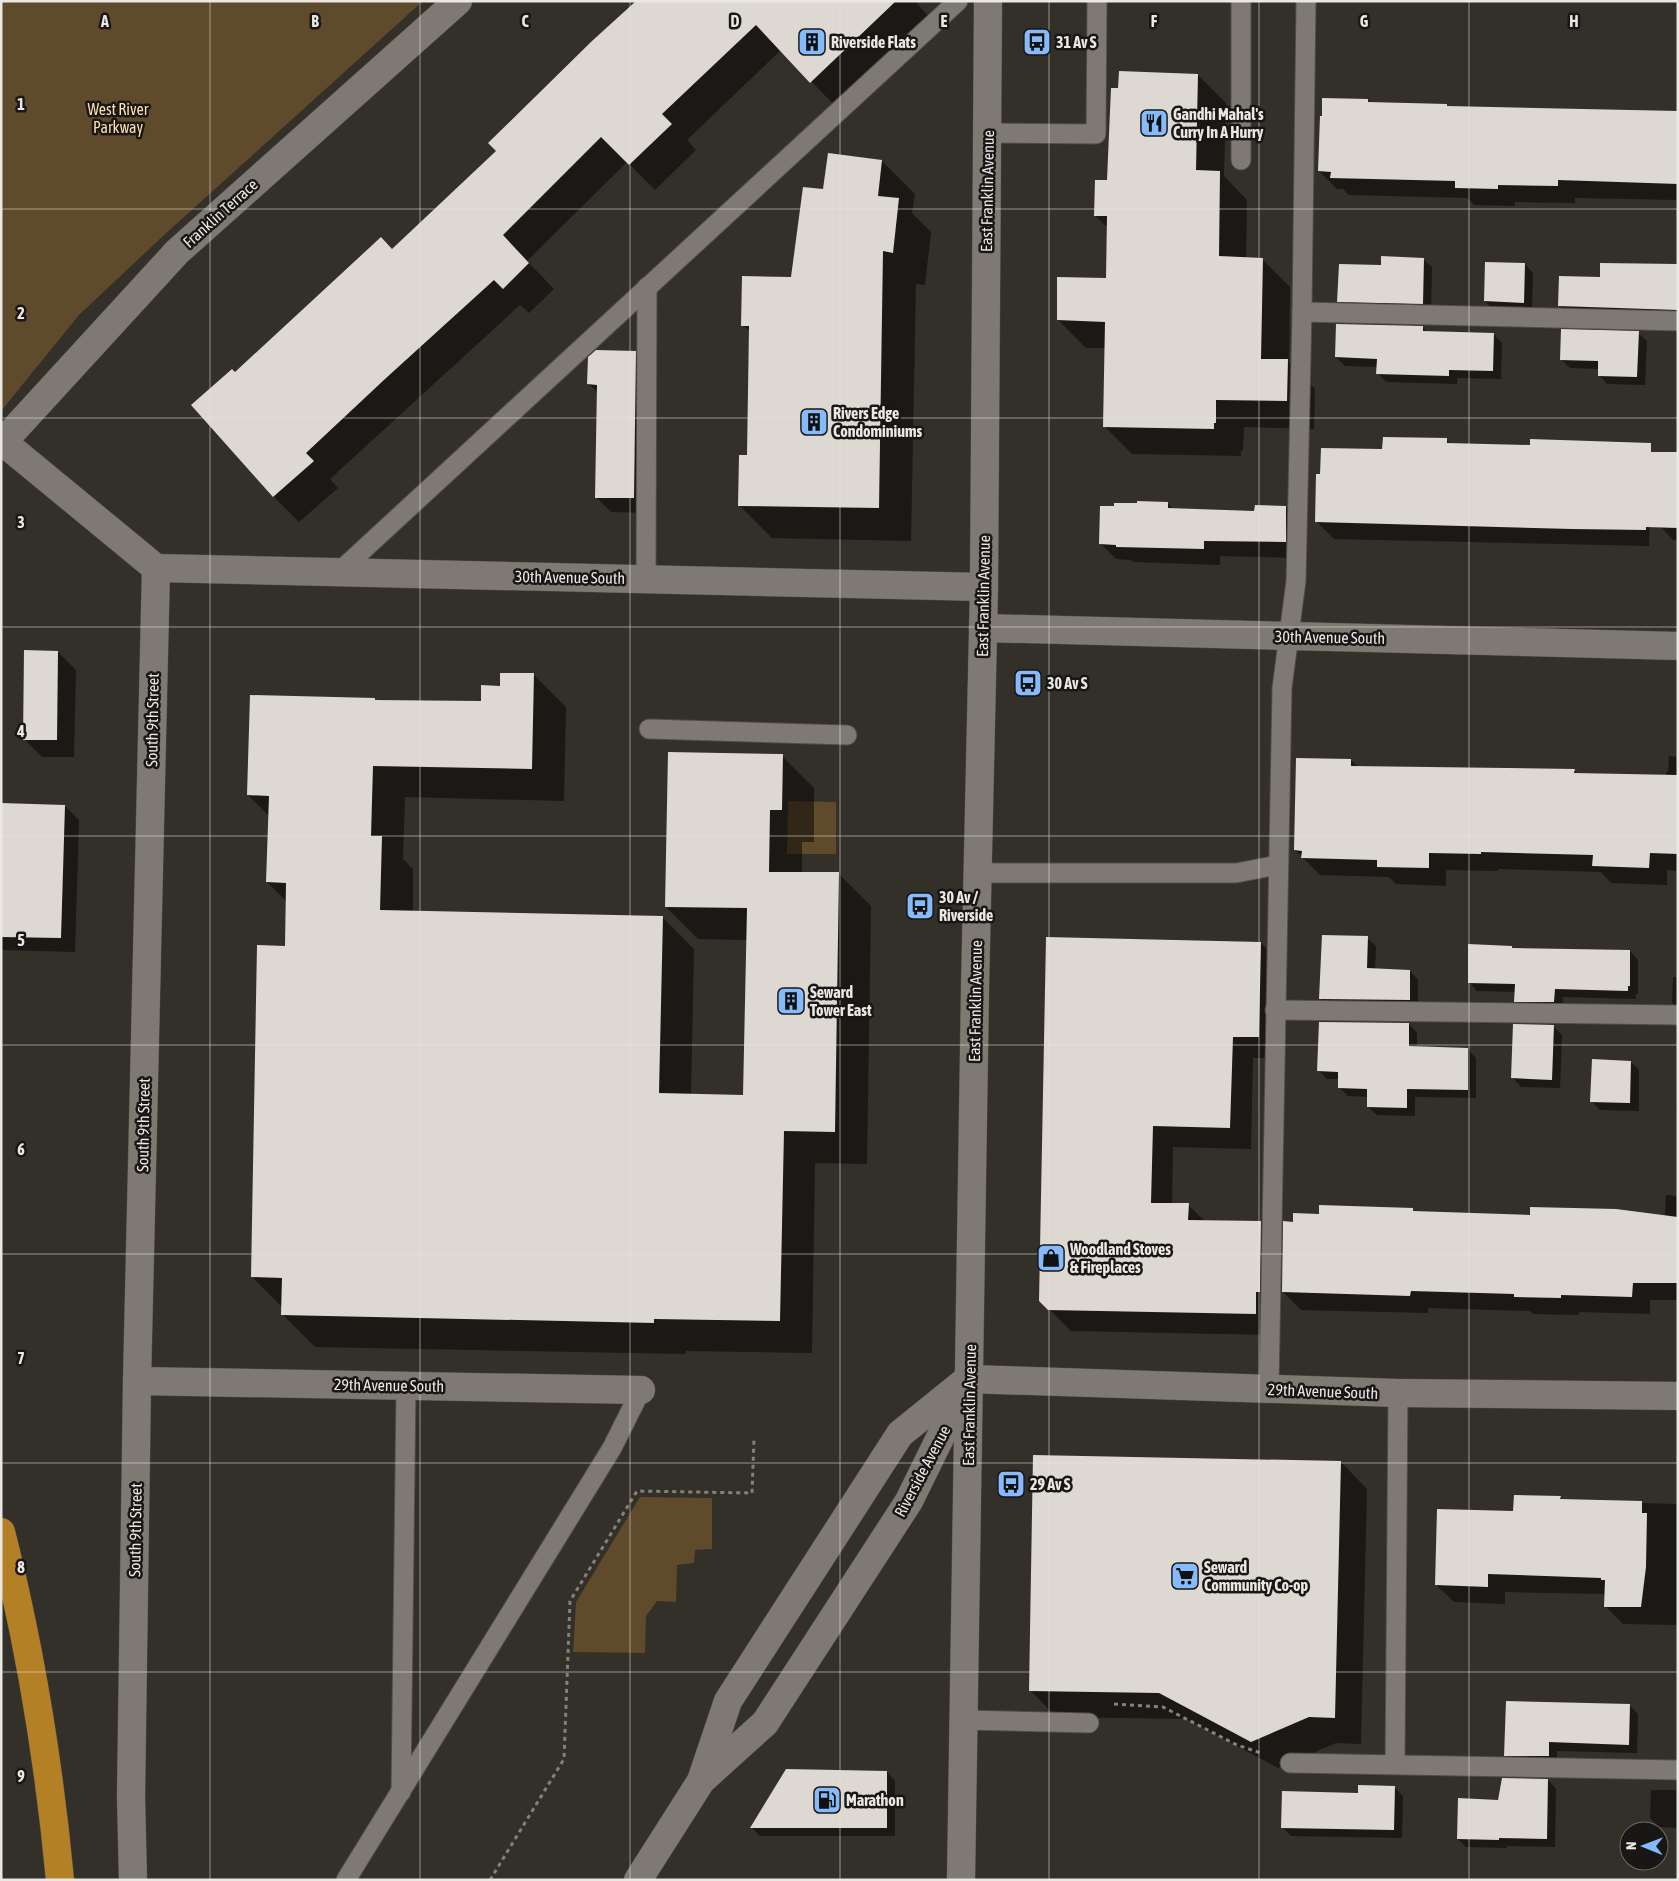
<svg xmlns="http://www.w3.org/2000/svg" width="1679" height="1881" viewBox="0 0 1679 1881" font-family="'Asap Condensed',sans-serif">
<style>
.green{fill:#5f4a2b}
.shadow{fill:#0007}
.building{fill:#ddd8d1}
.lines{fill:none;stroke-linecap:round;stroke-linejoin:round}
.service-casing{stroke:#504d49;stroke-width:21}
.minor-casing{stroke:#504d49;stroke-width:29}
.tertiary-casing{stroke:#504d49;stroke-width:29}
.motorway-casing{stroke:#504d49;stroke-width:29}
.path{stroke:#84817c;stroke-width:3;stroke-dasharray:4 4;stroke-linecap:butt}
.service{stroke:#7e7a73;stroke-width:19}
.minor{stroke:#7e7a73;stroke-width:28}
.tertiary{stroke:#7e7a73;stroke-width:28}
.motorway{stroke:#b48025;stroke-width:28}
.grid{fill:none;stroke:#eae8e4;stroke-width:1;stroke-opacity:0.55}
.labels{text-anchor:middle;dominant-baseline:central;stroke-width:5;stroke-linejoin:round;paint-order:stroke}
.poi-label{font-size:16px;font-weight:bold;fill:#eae8e4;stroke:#191715;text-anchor:start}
.park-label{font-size:16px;fill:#ffdeb0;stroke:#191715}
.street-label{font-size:16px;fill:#eae8e4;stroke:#191715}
.grid-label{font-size:16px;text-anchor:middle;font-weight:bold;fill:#eae8e4;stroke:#191715;stroke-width:5;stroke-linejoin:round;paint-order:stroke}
</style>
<rect width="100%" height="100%" fill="#332f29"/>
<!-- green -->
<g class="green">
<path d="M1,1H423L163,236L79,315L1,411Z"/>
<path d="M788,801L836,802V854H787Z"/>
<path d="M640,1497L712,1498V1549L695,1550L694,1563L677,1565L676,1602L657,1601L646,1616L645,1653L573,1652L576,1602Z"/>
</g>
<!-- shadow -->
<g class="shadow">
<path d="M659,1H915L930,18L836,107L781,50L687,140L696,150L655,190L627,162L527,261L554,289L529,313L520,305L330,479L338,488L299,522L274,497L193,405L393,250Z"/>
<path d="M1198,75L1226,103L1224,176L1247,200L1246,259H1262L1290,287L1289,362L1315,389L1314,429L1244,427L1243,451H1241V456L1132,454L1104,426L1106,348H1086L1058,320L1107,279L1108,228L1095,216L1108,181Z"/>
<path d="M1368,100L1371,104L1446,105L1449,108L1678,113V200L1575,198V203L1515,202V206L1474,205L1468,198L1349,195L1343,189H1337L1319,171Z"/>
<path d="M882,161L915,194L912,213L931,232L925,285L916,284L911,541L772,538L739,505L748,457L751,333L743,325L792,278L824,191Z"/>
<path d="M1423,259L1432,267L1431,312L1347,310L1338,301L1382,266Z"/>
<path d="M1676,263H1678V323L1573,319L1560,306L1601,278L1676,265Z"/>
<path d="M1525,264L1533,273L1532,311L1494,310L1485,301Z"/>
<path d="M1422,327L1427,332L1493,334L1502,343L1501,379L1457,378V384L1386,382L1378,373V367L1345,366L1336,357Z"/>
<path d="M1638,333L1647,341L1645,385L1607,384L1599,375V369L1570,368L1561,359Z"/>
<path d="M635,353L650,368L648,513L611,512L596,497L598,393L589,384Z"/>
<path d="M1446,440L1451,444L1652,462L1649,546L1334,539L1317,522L1384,450Z"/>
<path d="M1678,450V540H1673L1661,527Z"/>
<path d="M1168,503L1174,510L1256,512L1286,507L1302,523L1301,558L1220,556V565L1133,562L1130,560L1116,559L1100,543L1138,505Z"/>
<path d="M58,652L76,670L74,757H42L24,739Z"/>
<path d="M534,675L566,707L564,801L405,797L403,859L413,869V912L662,917L694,949L691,1095L745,1096L747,940L698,939L666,907L782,756L814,788V842H802V873L839,874L871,906L867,1164L815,1163L812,1353L686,1351V1354L315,1347L283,1315V1308L252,1277L286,947L287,902L267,882L269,816L248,795L376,702H482L501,687Z"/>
<path d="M1669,756L1678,757V871L1667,870V885L1611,883L1601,872L1498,869V871L1446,870V886L1396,884L1389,877L1320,875L1295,850L1351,760L1358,767L1574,770L1578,774L1666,776V772H1668Z"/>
<path d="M1,804L65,806L79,820L75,952L1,950Z"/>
<path d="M1367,938L1376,946L1375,970L1410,971L1418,980V1008L1329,1007L1321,999Z"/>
<path d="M1261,943L1282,964L1279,1058H1253L1251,1149L1173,1147L1172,1204L1188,1205L1206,1222H1260L1282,1244L1280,1312H1277V1335L1071,1331L1040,1300Z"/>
<path d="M1511,947L1513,949L1630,951L1638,960V994H1636V999L1563,997V1010H1524L1515,1001L1516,992L1477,991L1469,982Z"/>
<path d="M1673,977H1678V1009L1672,1003Z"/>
<path d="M1409,1024L1417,1033V1048L1468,1049L1476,1058V1098L1415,1097V1116L1377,1115L1368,1107V1097L1348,1096L1339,1087V1079H1327L1318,1070Z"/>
<path d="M1553,1026L1562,1035L1560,1088L1521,1087L1513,1078Z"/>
<path d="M1631,1062L1639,1070V1111L1600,1110L1591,1101Z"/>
<path d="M1677,1075L1678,1076V1116L1676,1114Z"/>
<path d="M1666,1195L1678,1196V1300H1650V1314L1579,1312V1315L1533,1314L1530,1311L1428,1308V1313L1301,1310L1283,1292L1294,1223L1320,1215L1412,1209L1415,1212L1531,1216L1665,1217Z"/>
<path d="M1341,1462L1367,1489L1361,1744L1336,1743L1278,1768L1186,1719L1056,1717L1030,1690Z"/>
<path d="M1560,1497L1563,1501L1678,1504V1625L1623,1624L1605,1606L1606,1594L1505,1592V1604L1454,1602L1436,1585L1515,1512Z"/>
<path d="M1629,1705L1638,1714L1637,1753L1557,1751V1764H1514L1505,1755Z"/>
<path d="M887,1772L895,1781V1836H760L752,1828Z"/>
<path d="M1548,1780L1556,1789L1555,1847L1507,1846V1848L1466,1847L1458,1839L1499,1801Z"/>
<path d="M1395,1788L1403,1796L1402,1838L1291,1836L1282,1827L1359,1795Z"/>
<path d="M1651,1790H1678V1828L1659,1827L1650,1818Z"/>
</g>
<!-- building -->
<g class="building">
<path d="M636,1H896L810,83L756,25L662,114L672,124L629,165L601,137L503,235L529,263L503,289L494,280L385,379L306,453L314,461L273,497L191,405L232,369L235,372L381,237L392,249L496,151L488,143L592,41Z"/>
<path d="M1119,71L1198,74L1196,170L1220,171L1219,256L1263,258L1261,359H1288L1287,401L1216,400V423H1214V429L1103,427L1105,322L1057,320V277L1106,278L1107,216H1094L1095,180H1107L1111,88H1118Z"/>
<path d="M1322,98L1368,99V102L1447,104V106L1678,111V184L1558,180V186L1498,185V189L1455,188V181L1330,178L1331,172L1318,171L1320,116H1322Z"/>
<path d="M828,153L882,160L878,196L899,198L893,253L883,251L879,508L738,506L739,455H747L749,326H741L742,276L791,277L803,187L823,189Z"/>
<path d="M1381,256L1424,258L1423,304L1337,302L1339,264L1381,265Z"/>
<path d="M1485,262L1525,263L1524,303L1484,301Z"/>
<path d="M1600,263L1678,264V310L1558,306L1559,276L1600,277Z"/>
<path d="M1336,324L1423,326V331L1494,333L1493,371L1449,370V376L1376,374L1377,359L1335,357Z"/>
<path d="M1561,329L1639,331L1637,377L1598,376V361L1560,360Z"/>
<path d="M596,350L636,351L634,498H595L597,385L587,384L588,357Z"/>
<path d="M1383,437L1447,438V443L1530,445V439L1651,443V452H1678V528L1646,527V530L1572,529L1315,522L1316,474H1320L1321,448L1382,449Z"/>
<path d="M1137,501L1168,502V508L1254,511L1255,505L1286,506V542L1204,541V549L1116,547V545L1099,544L1100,506H1114V503H1137Z"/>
<path d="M24,650L58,651L57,740H23Z"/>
<path d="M500,673H534L532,769L373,766L371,836H382L380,910L663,916L659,1093L743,1095L747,908L665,907L668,752L783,754L782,810H770L769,872H839L835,1132L784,1131L780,1321L654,1319V1323L281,1315L282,1278L251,1277L257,945L285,946L286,883L266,882L269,796L247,795L250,695L375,698V700L481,701V685L500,686Z"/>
<path d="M1296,758L1351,759V766L1575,769L1574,773L1678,775V854L1650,853L1649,868L1592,866L1593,855L1481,852V854L1429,853V868L1377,867V860L1301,858L1302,851L1294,850Z"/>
<path d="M1,803L65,805L61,938L1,937Z"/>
<path d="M1322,935L1368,936L1367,968L1410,970V1000L1319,999Z"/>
<path d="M1046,937L1261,942L1259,1037H1233L1230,1128L1153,1126L1151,1203H1189L1188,1220L1261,1221L1260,1292H1256V1314L1048,1310L1039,1301Z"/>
<path d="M1468,944L1512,946V948L1630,950V986H1628V991L1555,989L1554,1002H1514L1515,984L1468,983Z"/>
<path d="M1319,1022L1409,1023V1046L1468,1048V1090L1407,1089V1108L1367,1107V1089L1338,1088V1072L1317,1071Z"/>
<path d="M1513,1024L1554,1025L1552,1080L1511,1078Z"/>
<path d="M1592,1059L1631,1061L1630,1103L1590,1102Z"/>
<path d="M1319,1205L1413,1208V1211L1530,1215V1207L1616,1209L1678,1217V1283H1633L1632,1297L1561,1295V1298L1514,1297V1294L1411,1291L1410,1296L1282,1292L1283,1221L1293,1222V1213L1319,1214Z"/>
<path d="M1033,1455L1341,1461L1335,1718L1309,1717L1251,1742L1159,1693L1029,1691Z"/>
<path d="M1514,1495L1561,1496L1560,1499L1642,1501V1513H1647L1646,1567L1641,1607H1604L1605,1580H1601V1578L1488,1574V1587L1435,1585L1437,1509L1513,1511Z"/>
<path d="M1506,1701L1630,1704L1629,1745L1549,1742V1756H1504Z"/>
<path d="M786,1769L887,1771V1828H750Z"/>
<path d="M1502,1778L1548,1779L1547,1839L1499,1838V1840L1457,1839L1458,1798L1498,1800Z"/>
<path d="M1358,1785L1395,1786L1394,1830L1281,1828L1282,1791L1358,1793Z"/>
</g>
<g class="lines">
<defs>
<g id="service">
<path d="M987,133L1096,134L1097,1"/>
<path d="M1241,160V1"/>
<path d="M1302,312L1678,321"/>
<path d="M339,572L958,1"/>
<path d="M646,579L647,287"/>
<path d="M649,729L847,735"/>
<path d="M977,873H1236L1278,865"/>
<path d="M1275,1010L1678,1015"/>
<path d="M1269,1389L1282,688L1296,581L1302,312L1306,1"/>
<path d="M964,1720L1089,1723"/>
<path d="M1290,1763L1678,1770"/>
<path d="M1395,1763L1398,1393"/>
<path d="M401,1792L406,1386"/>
<path d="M346,1880L612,1448L641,1390"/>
</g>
<g id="minor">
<path d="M3,442L156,568"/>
<path d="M1,444L177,252L458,1"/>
<path d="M156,568L984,587"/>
<path d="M983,628L1678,646"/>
<path d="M968,1379L1398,1393L1678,1396"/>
<path d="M137,1381L641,1390"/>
<path d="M133,1880L131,1797L137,1381L156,568"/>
</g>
<g id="tertiary">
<path d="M703,1779L765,1723L909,1501L965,1387"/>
<path d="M638,1880L701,1781L728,1701L900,1434L968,1379"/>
<path d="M961,1880L975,988L984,587L988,1"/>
</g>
<path id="motorway" d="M1,1532C30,1646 49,1763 60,1880"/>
</defs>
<!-- service casing -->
<use href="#service" class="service-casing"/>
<!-- minor casing -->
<use href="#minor" class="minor-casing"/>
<!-- tertiary casing -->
<use href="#tertiary" class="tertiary-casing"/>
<!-- motorway casing -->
<use href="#motorway" class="motorway-casing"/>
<!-- path -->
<g class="path">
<path d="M1114,1704L1163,1707L1237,1745L1261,1753"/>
<path d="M490,1880L564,1759L570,1601L637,1491L752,1493L754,1439"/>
</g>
<!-- service -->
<use href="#service" class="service"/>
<!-- minor -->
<use href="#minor" class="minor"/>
<!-- tertiary -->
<use href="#tertiary" class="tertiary"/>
<!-- motorway -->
<use href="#motorway" class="motorway"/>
</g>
<!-- grid -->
<path class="grid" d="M210,1V1880M420,1V1880M630,1V1880M840,1V1880M1049,1V1880M1259,1V1880M1469,1V1880M1,209H1678M1,418H1678M1,627H1678M1,836H1678M1,1045H1678M1,1254H1678M1,1463H1678M1,1672H1678"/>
<!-- icons -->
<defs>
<symbol id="building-square" viewBox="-11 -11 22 22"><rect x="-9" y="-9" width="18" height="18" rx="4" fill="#86bbfb" stroke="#191715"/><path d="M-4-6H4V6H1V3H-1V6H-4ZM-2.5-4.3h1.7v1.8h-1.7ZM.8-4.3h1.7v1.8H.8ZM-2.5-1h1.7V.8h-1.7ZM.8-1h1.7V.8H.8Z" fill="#111"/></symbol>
<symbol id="bus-square" viewBox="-11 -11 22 22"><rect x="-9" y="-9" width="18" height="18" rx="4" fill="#86bbfb" stroke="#191715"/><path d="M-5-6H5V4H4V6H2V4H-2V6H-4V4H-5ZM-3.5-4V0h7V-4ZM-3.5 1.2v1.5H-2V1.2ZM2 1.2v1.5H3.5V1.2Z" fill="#111"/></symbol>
<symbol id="restaurant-square" viewBox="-11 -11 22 22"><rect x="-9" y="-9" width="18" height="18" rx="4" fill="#86bbfb" stroke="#191715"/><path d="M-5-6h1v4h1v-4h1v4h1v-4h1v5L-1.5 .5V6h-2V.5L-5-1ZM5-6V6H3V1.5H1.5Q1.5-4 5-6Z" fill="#111"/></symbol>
<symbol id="shop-square" viewBox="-11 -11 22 22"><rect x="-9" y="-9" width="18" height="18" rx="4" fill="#86bbfb" stroke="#191715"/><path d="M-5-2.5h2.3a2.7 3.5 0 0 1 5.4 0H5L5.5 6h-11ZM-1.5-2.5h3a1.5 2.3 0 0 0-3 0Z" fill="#111"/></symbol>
<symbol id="supermarket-square" viewBox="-11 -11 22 22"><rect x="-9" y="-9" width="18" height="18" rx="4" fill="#86bbfb" stroke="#191715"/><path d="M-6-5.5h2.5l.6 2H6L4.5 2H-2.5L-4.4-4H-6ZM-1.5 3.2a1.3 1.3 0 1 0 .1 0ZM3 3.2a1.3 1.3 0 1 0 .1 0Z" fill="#111"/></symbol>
<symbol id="fuel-square" viewBox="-11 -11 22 22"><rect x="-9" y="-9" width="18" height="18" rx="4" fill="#86bbfb" stroke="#191715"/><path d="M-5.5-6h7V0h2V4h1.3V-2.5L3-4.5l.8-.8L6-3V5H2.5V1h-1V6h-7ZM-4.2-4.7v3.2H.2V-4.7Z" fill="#111"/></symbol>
</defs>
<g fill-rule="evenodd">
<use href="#building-square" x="796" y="26" width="32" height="32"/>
<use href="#bus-square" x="1021" y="26" width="32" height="32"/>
<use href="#restaurant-square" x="1138" y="107" width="32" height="32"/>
<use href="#building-square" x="798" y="406" width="32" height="32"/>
<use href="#bus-square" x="1012" y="667" width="32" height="32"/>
<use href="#bus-square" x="904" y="890" width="32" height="32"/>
<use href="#building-square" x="775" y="985" width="32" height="32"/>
<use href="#shop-square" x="1035" y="1242" width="32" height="32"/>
<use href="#bus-square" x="995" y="1468" width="32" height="32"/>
<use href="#supermarket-square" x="1169" y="1560" width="32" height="32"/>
<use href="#fuel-square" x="811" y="1784" width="32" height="32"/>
</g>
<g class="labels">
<!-- poi labels -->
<g class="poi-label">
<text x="831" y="42">Riverside Flats</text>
<text x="1056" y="42">31 Av S</text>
<text x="1173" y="114">Gandhi Mahal's<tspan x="1173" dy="18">Curry In A Hurry</tspan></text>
<text x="833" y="413">Rivers Edge<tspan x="833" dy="18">Condominiums</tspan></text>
<text x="1047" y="683">30 Av S</text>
<text x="939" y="897">30 Av /<tspan x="939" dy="18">Riverside</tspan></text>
<text x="810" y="992">Seward<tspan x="810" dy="18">Tower East</tspan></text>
<text x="1070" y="1249">Woodland Stoves<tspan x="1070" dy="18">&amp; Fireplaces</tspan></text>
<text x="1030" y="1484">29 Av S</text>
<text x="1204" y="1567">Seward<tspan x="1204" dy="18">Community Co-op</tspan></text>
<text x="846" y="1800">Marathon</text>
</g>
<!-- park labels -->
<g class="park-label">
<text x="118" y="109">West River<tspan x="118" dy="18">Parkway</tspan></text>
</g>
<!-- street labels -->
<g class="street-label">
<text transform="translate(987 191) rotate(-89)">East Franklin Avenue</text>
<text transform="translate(220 213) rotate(-42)">Franklin Terrace</text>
<text transform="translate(570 577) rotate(1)">30th Avenue South</text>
<text transform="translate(983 596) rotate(-89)">East Franklin Avenue</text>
<text transform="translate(1330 637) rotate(1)">30th Avenue South</text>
<text transform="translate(152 720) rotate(-89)">South 9th Street</text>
<text transform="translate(975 1001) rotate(-89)">East Franklin Avenue</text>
<text transform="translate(143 1125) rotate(-89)">South 9th Street</text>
<text transform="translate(389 1385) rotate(1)">29th Avenue South</text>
<text transform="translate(1323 1391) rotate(2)">29th Avenue South</text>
<text transform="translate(969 1405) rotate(-89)">East Franklin Avenue</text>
<text transform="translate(922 1471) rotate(-62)">Riverside Avenue</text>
<text transform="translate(135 1530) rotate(-89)">South 9th Street</text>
</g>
</g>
<g class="grid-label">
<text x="105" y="27">A</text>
<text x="315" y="27">B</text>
<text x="525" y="27">C</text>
<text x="735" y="27">D</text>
<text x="944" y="27">E</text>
<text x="1154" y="27">F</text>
<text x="1364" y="27">G</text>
<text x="1574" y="27">H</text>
<text x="21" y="110">1</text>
<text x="21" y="319">2</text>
<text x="21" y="528">3</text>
<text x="21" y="737">4</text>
<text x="21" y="946">5</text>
<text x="21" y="1155">6</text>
<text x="21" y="1364">7</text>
<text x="21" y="1573">8</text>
<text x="21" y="1782">9</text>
</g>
<!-- border -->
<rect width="1679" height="1881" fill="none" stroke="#eae8e4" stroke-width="5"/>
<!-- north arrow -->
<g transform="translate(1644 1846) rotate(271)"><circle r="24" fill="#191715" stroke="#6d6b68"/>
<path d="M0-4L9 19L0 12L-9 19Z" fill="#86bbfb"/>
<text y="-8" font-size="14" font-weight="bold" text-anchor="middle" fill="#eae8e4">N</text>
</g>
</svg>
